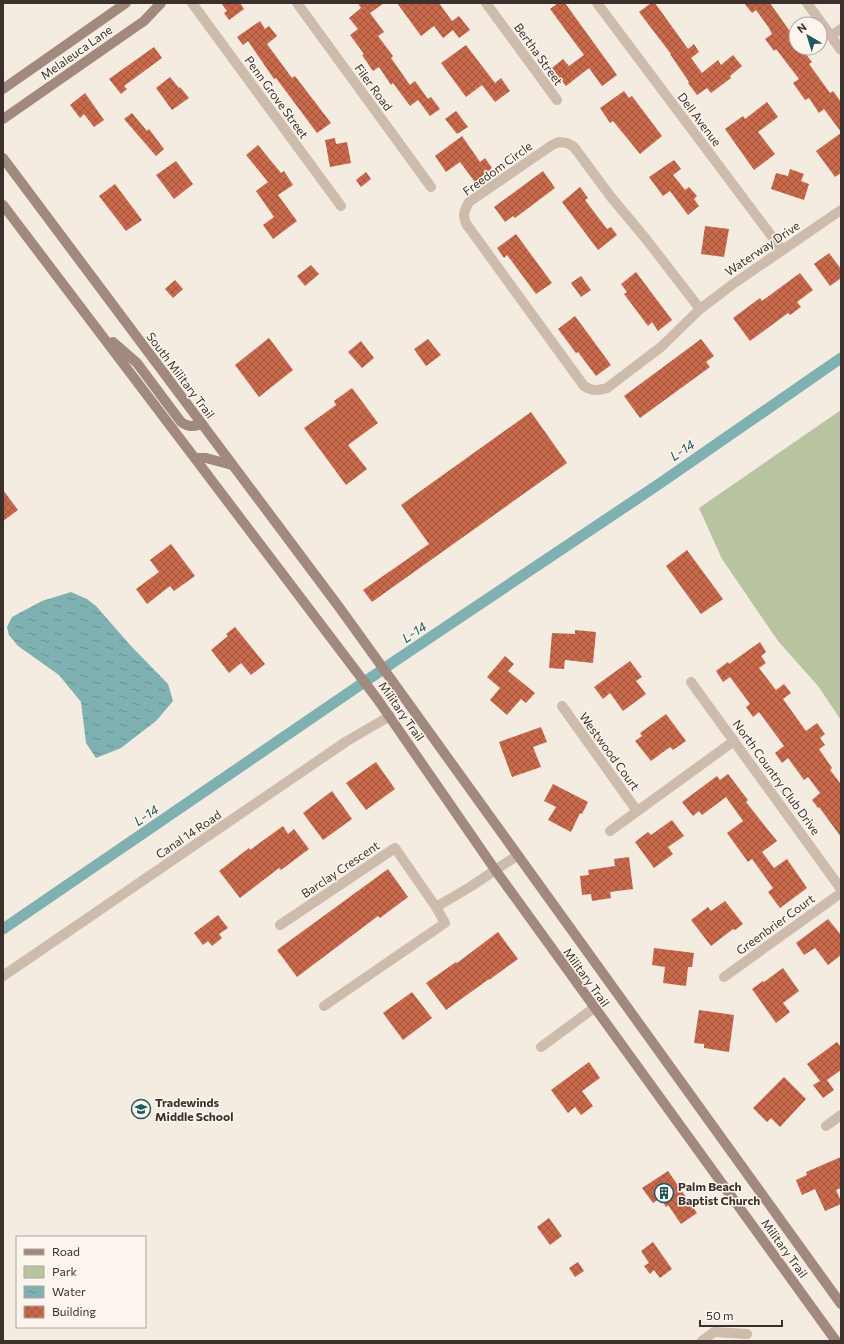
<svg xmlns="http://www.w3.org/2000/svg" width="844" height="1344" viewBox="0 0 844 1344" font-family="Commissioner,sans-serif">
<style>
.green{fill:#b8c4a0}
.water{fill:url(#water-ripples)}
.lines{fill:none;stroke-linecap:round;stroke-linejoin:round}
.canal{stroke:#7fb0b2;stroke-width:11}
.building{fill:url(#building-cross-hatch)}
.street{stroke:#cdbbac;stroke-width:10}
.secondary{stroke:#a18a7d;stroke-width:10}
.labels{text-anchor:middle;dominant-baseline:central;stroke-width:3;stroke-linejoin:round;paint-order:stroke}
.street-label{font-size:12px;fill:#3b302b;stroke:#fbf5ee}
.poi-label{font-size:12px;font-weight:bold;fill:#3b302b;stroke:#fbf5ee;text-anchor:start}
.water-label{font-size:13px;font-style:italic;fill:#1f5a5e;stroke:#fbf5ee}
</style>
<defs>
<pattern id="water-ripples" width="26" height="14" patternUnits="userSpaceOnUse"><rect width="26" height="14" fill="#7fb0b2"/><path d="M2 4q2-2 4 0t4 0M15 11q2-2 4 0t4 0" fill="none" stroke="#699091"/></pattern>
<pattern id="building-cross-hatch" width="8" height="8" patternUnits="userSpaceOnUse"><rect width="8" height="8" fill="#c8694b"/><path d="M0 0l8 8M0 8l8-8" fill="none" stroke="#a4573f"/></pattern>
</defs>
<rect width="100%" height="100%" fill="#f4ebe1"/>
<!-- green -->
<path class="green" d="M841,410V720L818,686L778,641L722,559L699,508Z"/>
<!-- water -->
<path class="water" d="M71,592L87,599L96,606L131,646L168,684L173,701L156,721L121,748L96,758L86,743L81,702L59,675L18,646L9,635L7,627L12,617L42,601Z"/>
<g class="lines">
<!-- canal -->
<path class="canal" d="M3,929L398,659L659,484L841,358"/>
</g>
<!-- building -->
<g class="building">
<path d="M221,3H240L244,9L229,20L224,13L227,11Z"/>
<path d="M358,3H384L370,13L384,32L378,36L393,56L391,58L410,85L415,81L428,99L431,97L440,109L430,116L418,100L410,106L393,83L391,85L379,67L373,71L362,55L364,54L350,35L358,29L349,18L361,8Z"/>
<path d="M397,3H439L452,21L459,16L470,30L459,38L453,30L443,38L434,26L421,36Z"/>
<path d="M558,3H565L617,75L602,86L589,68L566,86L552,68L563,59L569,66L584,55L550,9Z"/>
<path d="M651,3H655L688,49L694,44L699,52L691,58L702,73L718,60L721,65L733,55L742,66L730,76L731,78L711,93L707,88L697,95L688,83L689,82L670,54H671L639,12Z"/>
<path d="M744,3H770L796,40V48H801L812,62L809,64L830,93L833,91L841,102V132L824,109L819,113L809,98L805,100L793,83L799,79L776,49L774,51L765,39L772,34L769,28L756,10L752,13Z"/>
<path d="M260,21L265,29L269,26L277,36L267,44L292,78L295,76L331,123L317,133L276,78L274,79L248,41L243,45L237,37Z"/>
<path d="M466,45L495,83L501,78L510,91L495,102L482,85L466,97L441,63Z"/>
<path d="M154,47L162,58L124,86L127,89L121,94L109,79Z"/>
<path d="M170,77L179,88L180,87L189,98L172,110L156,88Z"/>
<path d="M624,91L629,98L632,96L662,136L640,154L613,121L610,123L600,108Z"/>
<path d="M85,93L104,120L94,127L84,114L80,118L70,105Z"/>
<path d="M767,102L778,117L758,132L775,154L754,170L725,129L743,116L745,119Z"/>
<path d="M456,111L468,127L457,134L445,119Z"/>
<path d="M132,113L147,131L149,129L164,149L156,156L124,119Z"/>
<path d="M841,133V173L835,177L816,151Z"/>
<path d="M462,136L480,162L485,158L492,168L475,182L460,162L446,172L435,156Z"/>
<path d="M335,138L336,144L347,142L351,163L330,167L325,140Z"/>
<path d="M258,145L281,173L284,171L293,185L278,195L297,221L273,239L263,225L274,217L256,191L268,182L246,155Z"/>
<path d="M674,160L681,169L673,175L685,190L689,187L697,196L694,199L699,206L688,215L670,191L663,196L649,177Z"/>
<path d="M176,161L193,184L174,199L156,175Z"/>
<path d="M790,169L804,174L801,181L809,184L804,200L771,189L776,173L788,176Z"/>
<path d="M543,171L555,188L515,218L513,216L505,222L494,207Z"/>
<path d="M366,172L371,179L361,187L356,180Z"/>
<path d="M115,184L142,220L126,231L99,196Z"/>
<path d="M580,187L588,198L585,200L607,229L611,227L617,235L598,250L562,202Z"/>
<path d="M705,226L729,229L724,257L701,254Z"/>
<path d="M516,234L552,283L536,294L507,255L504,258L497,248Z"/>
<path d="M829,253L841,269V278L830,286L814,264Z"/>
<path d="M311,265L319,274L305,286L297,276Z"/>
<path d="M636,272L672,320L658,331L652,322L648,326L624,294L627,292L621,284Z"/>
<path d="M800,273L813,290L797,302L801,307L790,315L788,313L750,341L733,318L760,298L762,301Z"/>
<path d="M581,276L591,290L581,297L571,283Z"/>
<path d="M175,280L183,289L173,298L165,289Z"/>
<path d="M575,316L611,365L596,376L578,352L576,353L558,329Z"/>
<path d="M269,338L293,370L259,397L235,365Z"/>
<path d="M428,339L441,355L426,366L414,349Z"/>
<path d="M701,339L714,356L706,362L710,367L640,418L624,396Z"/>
<path d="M361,341L374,358L362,368L348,352Z"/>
<path d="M352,388L378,423L348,445L367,469L346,485L304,428L336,405L334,401Z"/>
<path d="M531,412L567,463L372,602L363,590L429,544L401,505Z"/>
<path d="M3,490L18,510L3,521Z"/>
<path d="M171,544L195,576L174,591L170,586L147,604L136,589L159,572L150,560Z"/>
<path d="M687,550L723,599L701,614L666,566Z"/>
<path d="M235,627L265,664L251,675L241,663L229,673L211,650L228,636L226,634Z"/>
<path d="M575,630L596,632L593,663L565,660L564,669L549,668L552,633L575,634Z"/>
<path d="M760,642L766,652L761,656L766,663L759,668L776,690L784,684L791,693L783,699L806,731L817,723L825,734L820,738L825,745L819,749L832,768L830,770L841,784V837L819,807L818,808L812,800L820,793L808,777L804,780L788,758L782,763L775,753L784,746L759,712L753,717L746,707L750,704L730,677L723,682L716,671L728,662L729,664Z"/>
<path d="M505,656L514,664L508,671L535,693L526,703L521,699L507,715L490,700L500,688L487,677Z"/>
<path d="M630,661L642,677L636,681L646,694L623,711L610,693L603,699L594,687Z"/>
<path d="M666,714L686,741L673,750L670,747L651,761L635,741L642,736L640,733Z"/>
<path d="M541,727L547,742L533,747L541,767L512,777L499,742Z"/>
<path d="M376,762L395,789L366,810L346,783Z"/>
<path d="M728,774L748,800L746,802L777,841L762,852L774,868L787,859L807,888L780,908L768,892L773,888L752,859L748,862L727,833L743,821L726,797L702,815L699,811L693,816L682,802L717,776L720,780Z"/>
<path d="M553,784L588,802L582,814L580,813L571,832L548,820L556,807L544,801Z"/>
<path d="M332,791L352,819L323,840L303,813Z"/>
<path d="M672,820L684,836L668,847L673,854L654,868L635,842L648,832L651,835Z"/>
<path d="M283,826L288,834L294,829L309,849L281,870L279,868L240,898L219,871L249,848L250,850Z"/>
<path d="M629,857L633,889L610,892L611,898L592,901L591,894L582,895L580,876L589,875L588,870L615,866L614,859Z"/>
<path d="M388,869L408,897L380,918L378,916L297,977L277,950Z"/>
<path d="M725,901L743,924L735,930L733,929L711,946L691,920L708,907L711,911Z"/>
<path d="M218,915L228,928L219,934L222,938L212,946L208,941L203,945L194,933Z"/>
<path d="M828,919L841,935V955L828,965L815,948L804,955L796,943Z"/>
<path d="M498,932L518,959L489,980V979L446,1010L426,983L456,962L457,963Z"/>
<path d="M654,948L694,953L692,967H688L686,986L663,983L665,967L652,965Z"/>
<path d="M783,968L799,991L783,1003L790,1012L776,1023L752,989L763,981L764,982Z"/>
<path d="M412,992L432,1018L403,1040L383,1013Z"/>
<path d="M699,1010L734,1015L729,1052L704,1048V1044L694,1043Z"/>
<path d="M837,1042L841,1047V1070L827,1080L834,1090L823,1098L813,1085L820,1081L807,1064Z"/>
<path d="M589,1062L600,1078L582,1091L593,1106L581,1115L575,1107L568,1113L551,1090Z"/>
<path d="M784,1077L806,1099L780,1127L771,1118L767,1122L753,1108Z"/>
<path d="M841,1157V1188L836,1190L841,1201V1204L825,1211L815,1189L802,1195L796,1180L807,1175L806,1172Z"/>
<path d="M668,1171L697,1213L681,1224L668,1205L666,1207L660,1198L653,1203L642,1188Z"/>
<path d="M549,1218L562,1236L550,1245L537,1227Z"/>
<path d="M653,1242L672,1269L660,1278L654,1270L650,1274L644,1266L649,1263L641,1251Z"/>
<path d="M578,1262L584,1271L575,1277L569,1268Z"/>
</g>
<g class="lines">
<!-- street -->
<g class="street">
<path d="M192,3L341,206"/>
<path d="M297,3L431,187"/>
<path d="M486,3L557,100"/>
<path d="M597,3L782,250"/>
<path d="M807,3L841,50"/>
<path d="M831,36L841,29"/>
<path d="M559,142L567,143L574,147L611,197L646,239L700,309L661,347L607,388C597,391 592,391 584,386L467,225C462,216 464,211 469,202L552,145Z"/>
<path d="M700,309L733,284L841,210"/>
<path d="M691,682L841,889"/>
<path d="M562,706L637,811"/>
<path d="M610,831L734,741"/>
<path d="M436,907L470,887L518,855"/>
<path d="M280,925L395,848L436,907L445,923L324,1006"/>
<path d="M3,976L347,741L390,716"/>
<path d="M724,977L841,893"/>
<path d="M541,1047L594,1008"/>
<path d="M826,1126L841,1115"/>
<path d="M702,1341L714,1332L747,1334"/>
</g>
<!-- secondary -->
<g class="secondary">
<path d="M3,89L126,3"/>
<path d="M3,119L144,21L161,3"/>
<path d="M3,158L339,607L841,1304"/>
<path d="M3,205L378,700L496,871L836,1341"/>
<path d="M113,342L137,363L181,422C188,427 193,427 202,424"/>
<path d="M196,458H206L232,465"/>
</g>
</g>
<!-- icons -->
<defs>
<symbol id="school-ring" viewBox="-11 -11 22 22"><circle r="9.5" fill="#fbf5ee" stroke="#1f5a5e" stroke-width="1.5"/><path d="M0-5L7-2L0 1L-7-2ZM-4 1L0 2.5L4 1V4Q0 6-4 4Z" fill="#1f5a5e"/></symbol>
<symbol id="building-ring" viewBox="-11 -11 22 22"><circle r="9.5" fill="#fbf5ee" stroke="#1f5a5e" stroke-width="1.5"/><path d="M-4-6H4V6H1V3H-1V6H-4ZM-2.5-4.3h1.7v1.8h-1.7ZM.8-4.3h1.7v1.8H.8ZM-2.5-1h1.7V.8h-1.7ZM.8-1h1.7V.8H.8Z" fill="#1f5a5e"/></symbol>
</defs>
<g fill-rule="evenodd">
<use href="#school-ring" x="130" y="1098" width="22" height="22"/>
<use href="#building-ring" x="653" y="1182" width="22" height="22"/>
</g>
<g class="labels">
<!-- street labels -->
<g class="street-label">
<text transform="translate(76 52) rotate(-35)">Melaleuca Lane</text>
<text transform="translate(539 54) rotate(54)">Bertha Street</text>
<text transform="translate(374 87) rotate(54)">Filer Road</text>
<text transform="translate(277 97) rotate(54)">Penn Grove Street</text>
<text transform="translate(700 119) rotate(53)">Dell Avenue</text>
<text transform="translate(497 168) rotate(-36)">Freedom Circle</text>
<text transform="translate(762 248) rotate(-34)">Waterway Drive</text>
<text transform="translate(181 375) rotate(53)">South Military Trail</text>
<text transform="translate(402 711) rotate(55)">Military Trail</text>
<text transform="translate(610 751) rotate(54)">Westwood Court</text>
<text transform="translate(777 777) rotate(54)">North Country Club Drive</text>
<text transform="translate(188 834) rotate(-34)">Canal 14 Road</text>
<text transform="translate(340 869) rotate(-34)">Barclay Crescent</text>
<text transform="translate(775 924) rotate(-36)">Greenbrier Court</text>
<text transform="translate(587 977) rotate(54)">Military Trail</text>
<text transform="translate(785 1248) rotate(54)">Military Trail</text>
</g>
<!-- poi labels -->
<g class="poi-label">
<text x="155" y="1102">Tradewinds<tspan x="155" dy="14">Middle School</tspan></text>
<text x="678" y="1186">Palm Beach<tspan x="678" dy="14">Baptist Church</tspan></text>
</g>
<!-- water labels -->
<g class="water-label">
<text transform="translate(682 450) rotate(-34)">L-14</text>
<text transform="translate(414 632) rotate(-34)">L-14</text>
<text transform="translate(146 815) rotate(-34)">L-14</text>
</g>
</g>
<!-- border -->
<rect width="844" height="1344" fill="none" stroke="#3b302b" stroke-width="8"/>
<!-- legend -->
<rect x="16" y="1236" width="130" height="92" fill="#fbf5ee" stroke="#aea6a0"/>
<rect x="24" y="1249" width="20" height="6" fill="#a18a7d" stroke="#aea6a0"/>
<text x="52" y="1256" font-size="12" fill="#3b302b">Road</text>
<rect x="24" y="1266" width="20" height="12" fill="#b8c4a0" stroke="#aea6a0"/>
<text x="52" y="1276" font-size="12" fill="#3b302b">Park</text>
<rect x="24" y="1286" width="20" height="12" fill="url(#water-ripples)" stroke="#aea6a0"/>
<text x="52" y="1296" font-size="12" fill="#3b302b">Water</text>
<rect x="24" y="1306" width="20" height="12" fill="url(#building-cross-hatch)" stroke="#aea6a0"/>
<text x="52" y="1316" font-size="12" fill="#3b302b">Building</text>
<!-- north arrow -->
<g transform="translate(808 36) rotate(322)"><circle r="19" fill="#fbf5ee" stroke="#aea6a0"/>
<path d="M0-3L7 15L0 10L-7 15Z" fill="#1f5a5e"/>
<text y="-6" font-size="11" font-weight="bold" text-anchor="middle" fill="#3b302b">N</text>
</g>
<!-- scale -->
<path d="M700 1320v6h82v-6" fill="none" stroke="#3b302b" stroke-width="2"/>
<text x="706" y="1320" font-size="12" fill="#3b302b" stroke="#fbf5ee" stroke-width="3" paint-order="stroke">50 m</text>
</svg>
